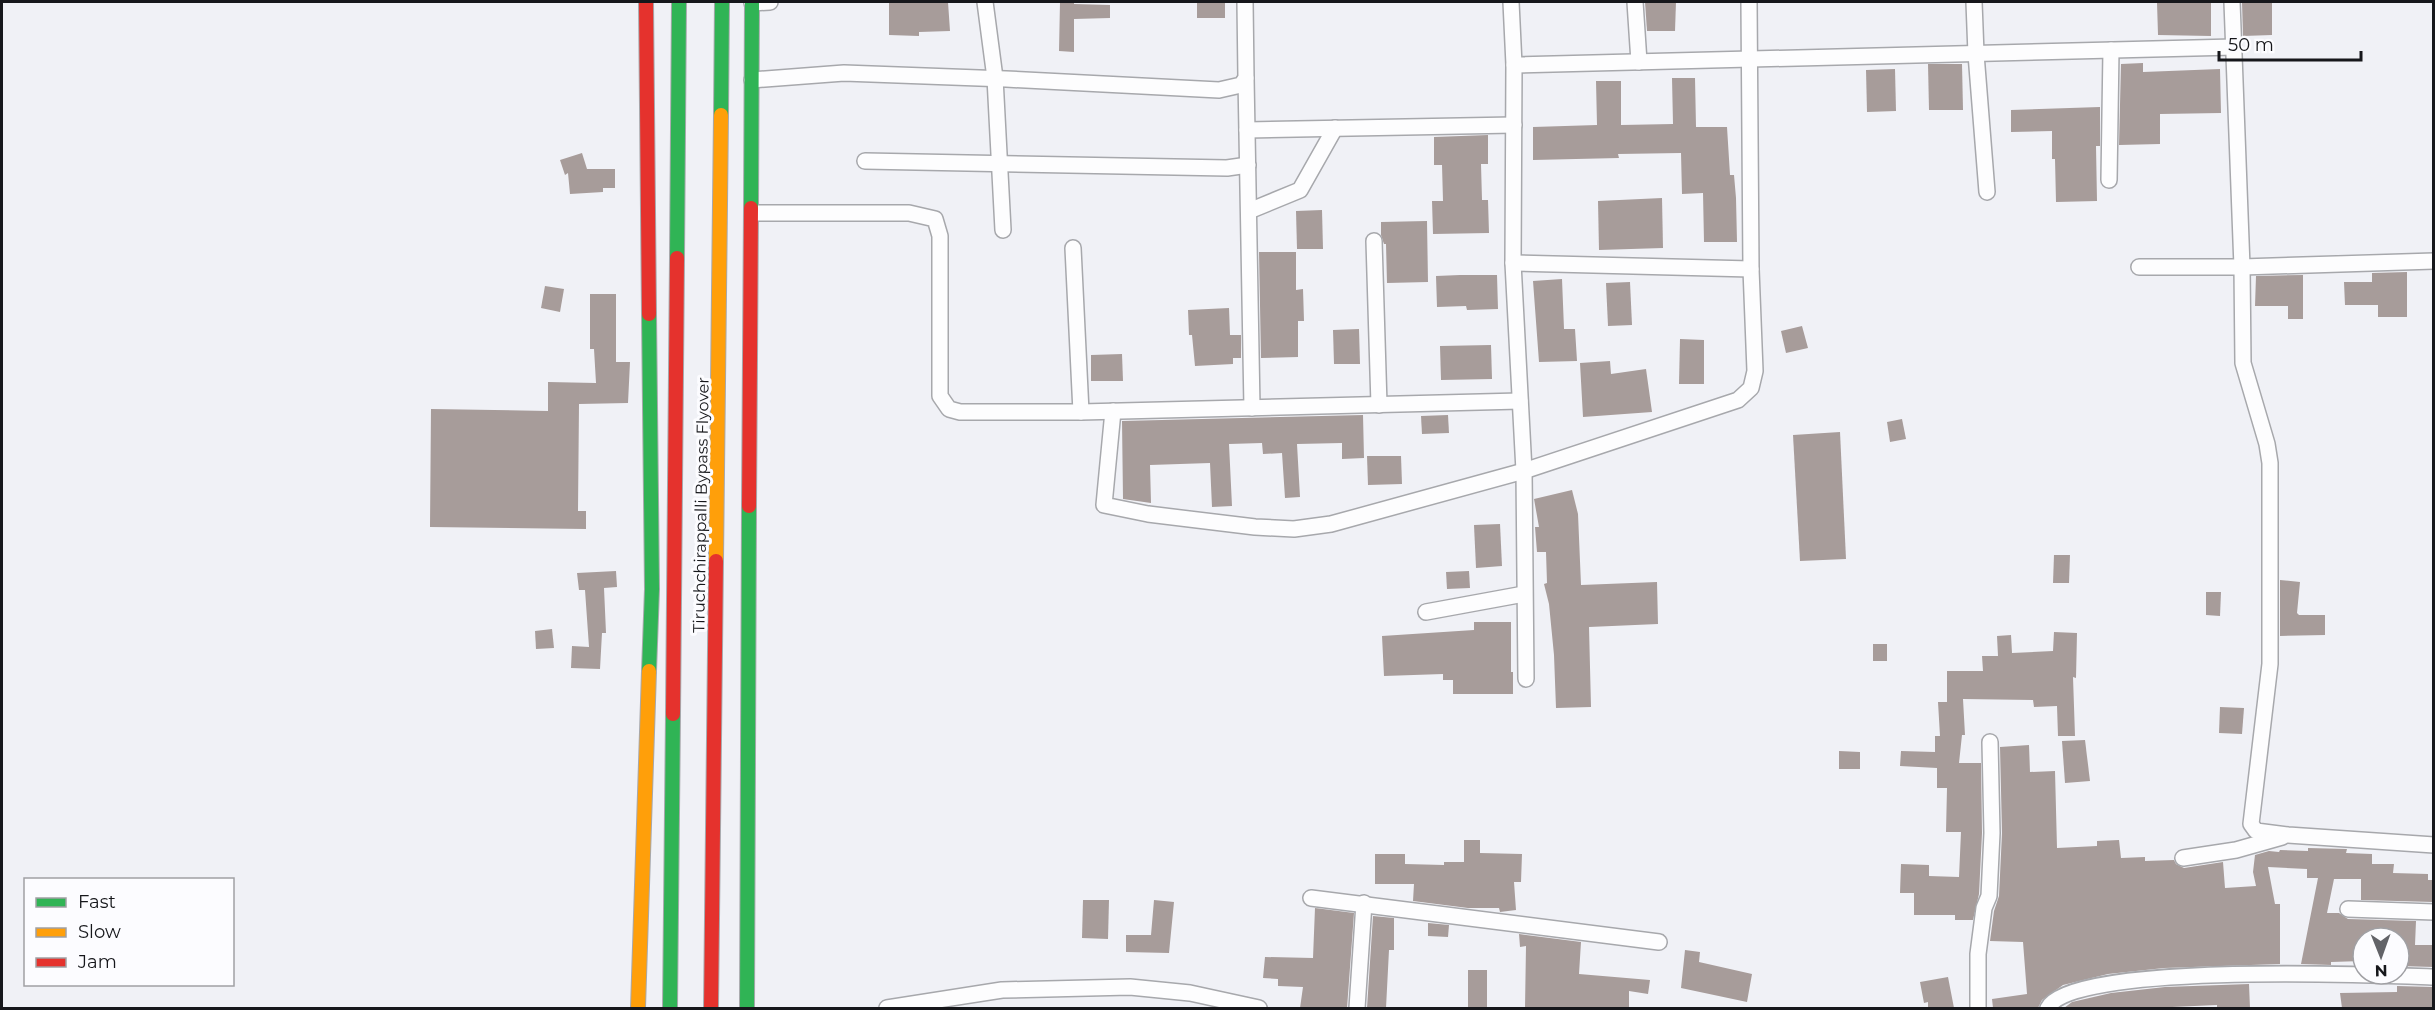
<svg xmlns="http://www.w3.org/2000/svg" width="2435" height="1010" viewBox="0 0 2435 1010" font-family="Montserrat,sans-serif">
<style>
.building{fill:#a79c9a}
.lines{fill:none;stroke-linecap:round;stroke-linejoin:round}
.street-casing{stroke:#a7a8ac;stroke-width:18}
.fast-casing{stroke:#a7a8ac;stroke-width:16}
.slow-casing{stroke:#a7a8ac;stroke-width:16}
.jam-casing{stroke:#a7a8ac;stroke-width:16}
.street{stroke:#fdfdfe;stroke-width:15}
.fast{stroke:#30b455;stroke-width:14}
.slow{stroke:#ff9f0a;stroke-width:14}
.jam{stroke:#e5322d;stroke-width:14}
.labels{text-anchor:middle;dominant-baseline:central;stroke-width:6;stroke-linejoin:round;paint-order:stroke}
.street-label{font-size:16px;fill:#16171b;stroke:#fcfcff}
</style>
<rect width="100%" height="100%" fill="#f0f1f6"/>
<!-- building -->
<g class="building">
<path d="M889,2H948L950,31L919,32V36L889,35Z"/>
<path d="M1060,2H1074V4L1110,5V18L1074,19V52L1059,51Z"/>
<rect x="1197" y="2" width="28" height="16"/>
<path d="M1645,2H1676L1675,31H1647Z"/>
<path d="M2157,2L2211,3V36L2158,35Z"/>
<path d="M2242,2H2272V35L2243,36Z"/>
<path d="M2143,63V72L2220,69L2221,113L2160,114V144L2119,145L2121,64Z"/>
<path d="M1928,64H1962L1963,110H1929Z"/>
<path d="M1895,69L1896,111L1867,112L1866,70Z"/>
<path d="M1672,78H1695L1696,127H1727L1730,175H1734L1736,198L1737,242H1704L1703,193L1682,194L1681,153L1618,154L1619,158L1533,160V127L1597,125L1596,81H1621V125L1673,124Z"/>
<path d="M2100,107V146H2096L2097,201L2056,202L2055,159H2052V131L2011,132V110Z"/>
<path d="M1488,135V164H1481L1482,200H1488L1489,233L1433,234L1432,201H1443L1442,165H1434V137Z"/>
<path d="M582,153L587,169H615V188H603V192L570,194L568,173L565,175L560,160Z"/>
<path d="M1662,198L1663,248L1599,250L1598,201Z"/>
<path d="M1322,210L1323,249H1297L1296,211Z"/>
<path d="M1427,221L1428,282L1387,283L1386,244H1384L1381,235V222Z"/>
<path d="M1259,252H1296V290L1303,289L1304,321H1298V357L1261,358Z"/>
<path d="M2407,272V317H2378V305H2345L2344,282H2372V273Z"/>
<path d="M1460,275H1497L1498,309L1467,310L1466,306L1437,307L1436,276Z"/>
<path d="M2303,275V319H2288V306H2255L2256,276Z"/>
<path d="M1562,279L1564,329H1575L1577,361L1539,362L1533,281Z"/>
<path d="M1630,282L1632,325L1608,326L1606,283Z"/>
<path d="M545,286L564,289L560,312L541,308Z"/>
<path d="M590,294H616V362H630L628,403L579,404L578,511H586V529L430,527L431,409L548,411V382L596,383L594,349H590Z"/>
<path d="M1229,308L1230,335H1241V358H1233V364L1195,366L1192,335H1189L1188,310Z"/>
<path d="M1802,326L1808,348L1786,353L1781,331Z"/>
<path d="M1359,329L1360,364H1334L1333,330Z"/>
<path d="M1680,339L1704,340V384H1679Z"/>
<path d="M1491,345L1492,379L1441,380L1440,346Z"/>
<path d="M1122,354L1123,381H1091V355Z"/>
<path d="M1610,361L1611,374L1646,369L1652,412L1583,417L1580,363Z"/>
<path d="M1363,415L1364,458L1342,459V443L1297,444L1300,497L1285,498L1282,453L1263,454L1262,443L1229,444L1232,506L1212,507L1210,463L1150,465L1151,503L1123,499L1122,421Z"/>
<path d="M1448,415L1449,433L1422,434L1421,416Z"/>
<path d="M1902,419L1906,439L1890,442L1887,422Z"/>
<path d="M1840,432L1846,559L1800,561L1793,435Z"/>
<path d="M1367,456H1401L1402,484L1368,485Z"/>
<path d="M1572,490L1578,514L1581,585L1657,582L1658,624L1589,627L1591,707L1556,708L1554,655L1549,604L1544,584L1547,583L1546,552H1537L1535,527H1539L1534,499Z"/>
<path d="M1500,524L1502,566L1476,568L1474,525Z"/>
<path d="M2054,555H2070L2069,583H2053Z"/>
<path d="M616,571L617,587L604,588L606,633H602L600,669L571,668L572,646L589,647L585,590H579L577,573Z"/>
<path d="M1469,571L1470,588L1447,589L1446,572Z"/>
<path d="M2280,580L2300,582L2297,613L2299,615H2325V635L2280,636Z"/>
<path d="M2206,592H2221L2220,616L2206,615Z"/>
<path d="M1474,622H1511V672H1513V694H1453V680H1443V674L1384,676L1382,636L1474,630Z"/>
<path d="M552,629L554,648L536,649L535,631Z"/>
<path d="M2054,632L2077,633L2076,678L2073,677L2075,736H2058L2057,706L2034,707L2033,700L1963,699L1965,735H1962L1959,763H1981L1982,833L1979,894L1973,920H1955V915H1914V893H1900L1901,864L1929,865V876L1959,877L1961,832H1946L1947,788H1937V768L1900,766L1901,751L1935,752V736H1940L1938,702H1947V671H1983L1982,656H1998L1997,636L2011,635L2012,653L2053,651Z"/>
<rect x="1873" y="644" width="14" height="17"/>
<path d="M2220,707L2244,708L2242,734L2219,733Z"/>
<path d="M2085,740L2090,781L2065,783L2062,741Z"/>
<path d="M2029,745L2030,772L2055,771L2057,848L2097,846V841L2119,840L2121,858L2145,857V861L2174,860L2176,864L2184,868L2223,862L2225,888L2256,886L2253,872L2255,855L2269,851L2279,852L2280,850L2308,851V848L2347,849L2346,853L2372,854V864H2394L2393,873L2428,874V880H2433V902L2361,900V879H2334L2327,913H2339L2348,919L2416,921L2415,945H2433V967L2399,966V938H2361L2362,961L2331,962V965L2301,964L2318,878H2307V869L2268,867L2275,904H2280V964L2164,968L2108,974L2063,985L2042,1000L2038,1008H1993L1992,999L2027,994L2023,942L1990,941L1994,911L1999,896L2002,833L2000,747Z"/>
<path d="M1839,751L1860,752V769H1839Z"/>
<path d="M1464,840H1480V853L1522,854L1521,882H1514L1516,910L1500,912L1499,908H1468L1413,901L1414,884H1375V854H1405V864L1444,865V862H1464Z"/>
<path d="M1083,900H1109L1108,939L1082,938Z"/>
<path d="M1154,900L1174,902L1169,953L1126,952V935H1151Z"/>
<path d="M1315,908L1354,913L1347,1008H1300L1303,987L1278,986V979L1263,978L1265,957L1313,958Z"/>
<path d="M1373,916L1394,918V950H1389L1386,1008H1367Z"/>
<path d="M1428,923L1449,925L1448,937L1428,936Z"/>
<path d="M1519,934L1581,942L1579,974L1650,980L1648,994L1629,991V1008H1525L1526,946L1520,947Z"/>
<path d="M1685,950L1700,952L1699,962L1752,974L1747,1002L1681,988Z"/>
<rect x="1468" y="970" width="19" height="38"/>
<path d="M1948,977L1954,1008H1928V1002L1924,1003L1920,982Z"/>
<path d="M2249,984L2250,1008H2217V1005L2150,1008H2064L2072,1002L2111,993L2165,987Z"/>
<path d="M2397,986L2433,987V1008H2342L2340,993L2397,992Z"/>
</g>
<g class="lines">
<defs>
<g id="street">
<path d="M985,2L995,78L1003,230"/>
<path d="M1511,2L1514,65L1513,263L1524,471L1526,679"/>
<path d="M1635,2L1639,62"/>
<path d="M1974,2L1976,54L1987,192"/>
<path d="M2232,2L2242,267L2243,363L2267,444L2270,463V664L2251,824L2256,831L2288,835L2434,845"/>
<path d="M752,3L770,2"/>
<path d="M1514,65L2234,47"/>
<path d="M1246,78L1252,408"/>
<path d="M752,80L844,73L1006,79L1219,90L1241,85L1246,78L1245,2"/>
<path d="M1247,130L1514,125"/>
<path d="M865,161L1227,168L1248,165"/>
<path d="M2109,180L2111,50"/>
<path d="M1249,211L1300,190L1335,128"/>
<path d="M752,213H909L935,219L940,236V396L949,409L960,412H1081L1520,401"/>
<path d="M1374,241L1379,405"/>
<path d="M1073,248L1081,412"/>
<path d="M1513,263L1751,269"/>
<path d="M2139,267H2242L2434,261"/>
<path d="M1113,411L1104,505L1148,514L1255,527L1294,529L1331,524L1524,471L1738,400L1751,388L1755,371L1751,269L1749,2"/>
<path d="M1426,612L1524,594"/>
<path d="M2183,858L2236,850L2282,837"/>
<path d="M1311,898L1659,942"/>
<path d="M2348,909L2434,912"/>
<path d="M887,1008L1002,990L1130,987L1190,993L1259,1008"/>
<path d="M1357,1008L1364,903"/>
<path d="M1978,1008V954L1984,908L1989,896L1992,833L1990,742"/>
<path d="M2048,1008C2069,962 2378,975 2434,977"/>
</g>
<g id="fast">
<path d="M721,115L722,2"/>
<path d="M751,208L752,2"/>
<path d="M677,258L679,2"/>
<path d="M649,314L652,589L649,671"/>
<path d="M670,1008L673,714"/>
<path d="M747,1008L749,506"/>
</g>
<g id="slow">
<path d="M716,561L721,115"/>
<path d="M638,1008L649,671"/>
</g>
<g id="jam">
<path d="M646,2L649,314"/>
<path d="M749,506L751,208"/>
<path d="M673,714L677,258"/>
<path d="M711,1008L716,561"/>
</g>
</defs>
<!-- street casing -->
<use href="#street" class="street-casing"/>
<!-- fast casing -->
<use href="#fast" class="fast-casing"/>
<!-- slow casing -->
<use href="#slow" class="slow-casing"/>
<!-- jam casing -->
<use href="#jam" class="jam-casing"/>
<!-- street -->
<use href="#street" class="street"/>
<!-- fast -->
<use href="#fast" class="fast"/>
<!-- slow -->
<use href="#slow" class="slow"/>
<!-- jam -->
<use href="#jam" class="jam"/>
</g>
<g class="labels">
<!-- street labels -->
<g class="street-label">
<text transform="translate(701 505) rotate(-89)">Tiruchchirappalli Bypass Flyover</text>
</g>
</g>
<!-- border -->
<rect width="2435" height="1010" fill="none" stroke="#16171b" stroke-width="6"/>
<!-- legend -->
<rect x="24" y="878" width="210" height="108" fill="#fcfcff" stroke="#a0a0a4" stroke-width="1.5"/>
<rect x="36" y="898" width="30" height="9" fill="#30b455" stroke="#a0a0a4" stroke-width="1.5"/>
<text x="78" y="908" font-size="18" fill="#16171b">Fast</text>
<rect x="36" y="928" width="30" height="9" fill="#ff9f0a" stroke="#a0a0a4" stroke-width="1.5"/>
<text x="78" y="938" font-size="18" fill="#16171b">Slow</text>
<rect x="36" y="958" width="30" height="9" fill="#e5322d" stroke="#a0a0a4" stroke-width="1.5"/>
<text x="78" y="968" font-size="18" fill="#16171b">Jam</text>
<!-- north arrow -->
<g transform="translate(2381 956) rotate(179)"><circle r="28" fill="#fcfcff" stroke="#a0a0a4" stroke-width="1.5"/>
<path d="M0-4.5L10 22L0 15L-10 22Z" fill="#626368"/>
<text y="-9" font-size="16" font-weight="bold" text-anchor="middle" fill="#16171b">N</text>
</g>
<!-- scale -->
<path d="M2219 51v9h142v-9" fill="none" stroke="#16171b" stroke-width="3"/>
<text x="2228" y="51" font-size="18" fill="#16171b" stroke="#fcfcff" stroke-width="4.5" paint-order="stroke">50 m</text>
</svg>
